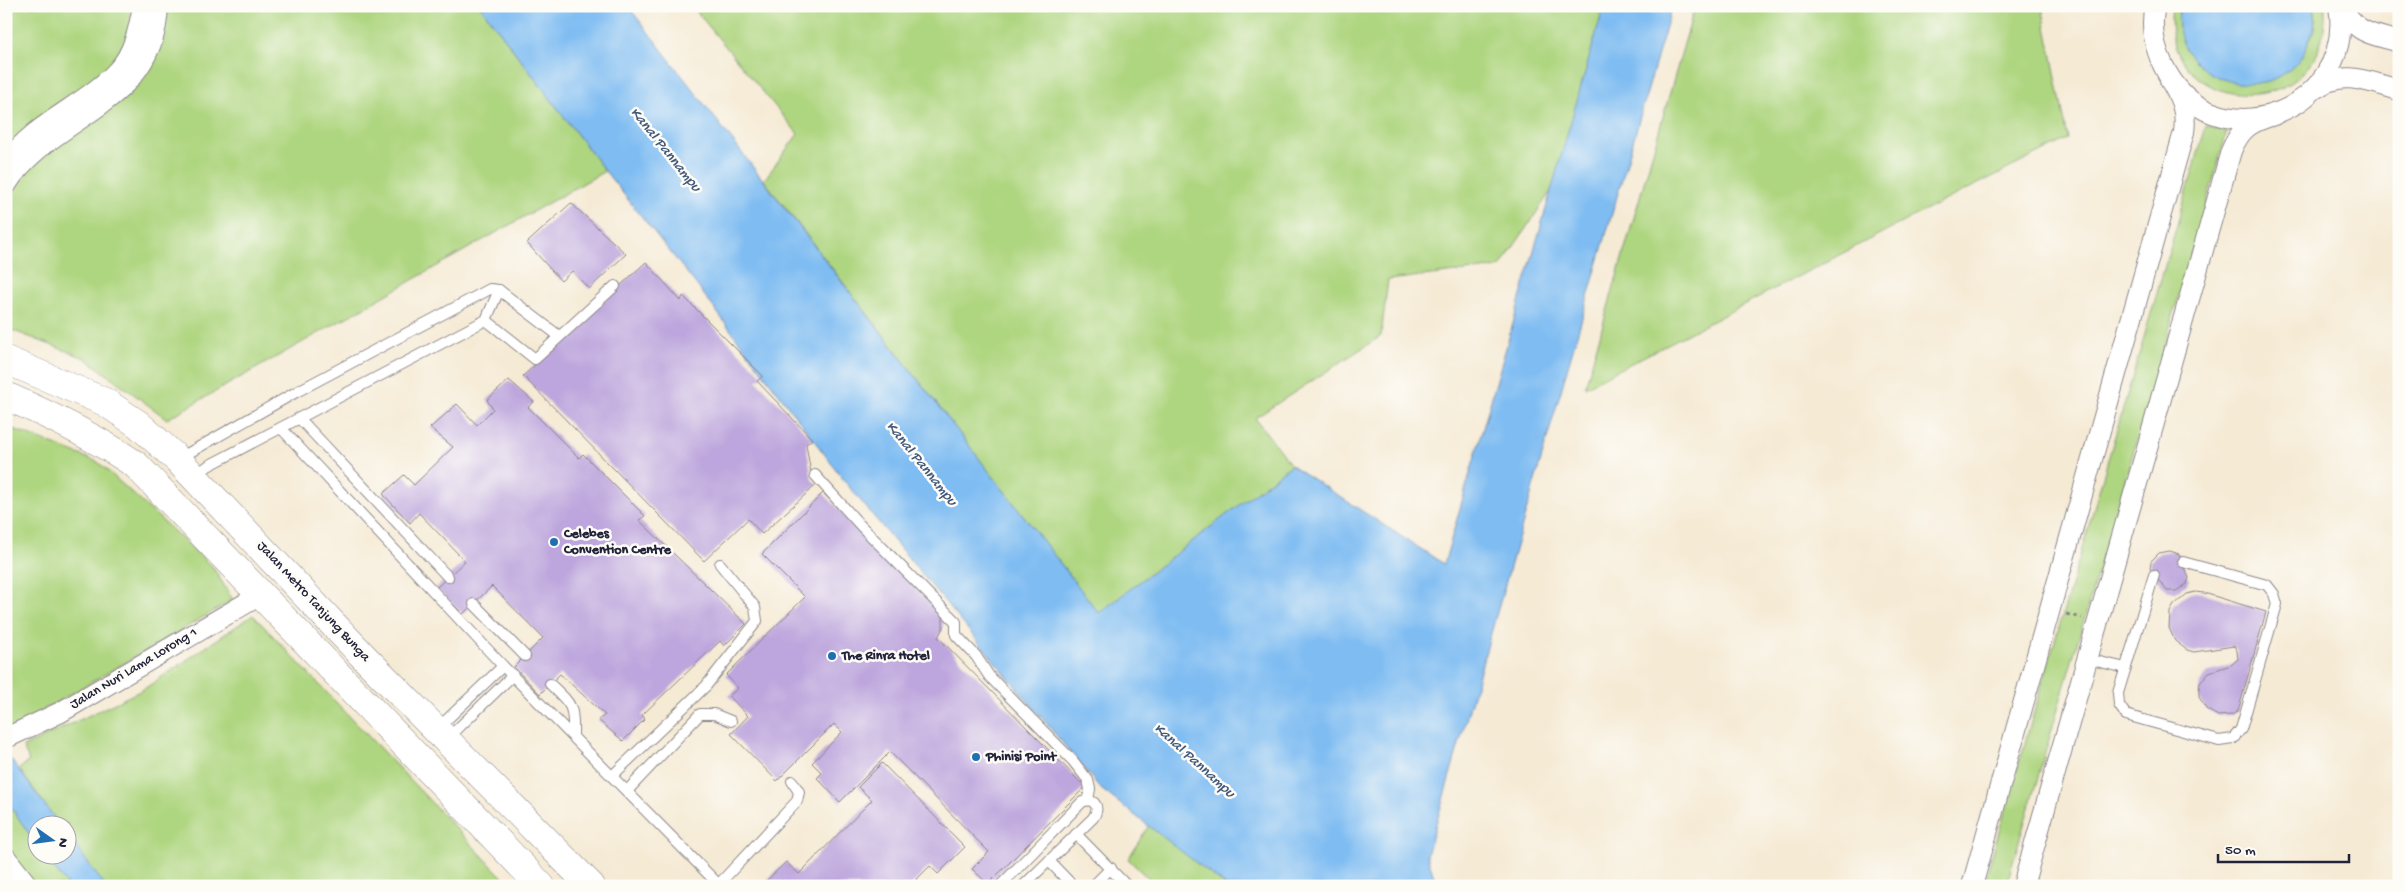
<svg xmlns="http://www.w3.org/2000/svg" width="2405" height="892" viewBox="0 0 2405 892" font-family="'Gochi Hand',sans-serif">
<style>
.green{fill:#aed57f;stroke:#687c5d}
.water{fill:#7ebcf2;stroke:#506f96}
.building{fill:#bda6dd}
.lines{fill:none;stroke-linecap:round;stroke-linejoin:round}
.lane-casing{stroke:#8c8688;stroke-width:12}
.street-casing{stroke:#8c8688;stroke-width:22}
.secondary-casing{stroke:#8c8688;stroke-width:29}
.path{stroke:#8c8688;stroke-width:3;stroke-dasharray:4 4;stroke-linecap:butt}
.lane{stroke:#fff;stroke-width:10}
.street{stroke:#fff;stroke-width:20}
.secondary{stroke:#fff;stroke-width:28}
.poi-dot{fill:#1f6fb2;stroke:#fdfcf7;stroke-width:2}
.labels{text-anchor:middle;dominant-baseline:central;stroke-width:5;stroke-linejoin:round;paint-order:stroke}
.poi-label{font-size:14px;font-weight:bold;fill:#22223b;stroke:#fdfcf7;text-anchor:start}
.street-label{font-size:14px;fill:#22223b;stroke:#fdfcf7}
.water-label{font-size:15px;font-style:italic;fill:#42587b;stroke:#fdfcf7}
</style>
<rect width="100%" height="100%" fill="#fdfcf7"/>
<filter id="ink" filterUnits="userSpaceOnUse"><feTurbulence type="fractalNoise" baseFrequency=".02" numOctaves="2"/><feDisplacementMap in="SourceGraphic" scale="10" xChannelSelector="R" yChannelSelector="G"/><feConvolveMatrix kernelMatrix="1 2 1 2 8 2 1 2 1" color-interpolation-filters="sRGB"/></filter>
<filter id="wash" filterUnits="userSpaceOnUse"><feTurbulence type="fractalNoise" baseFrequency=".0096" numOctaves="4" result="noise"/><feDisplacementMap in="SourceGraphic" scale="20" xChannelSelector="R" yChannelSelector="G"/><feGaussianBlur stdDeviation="1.12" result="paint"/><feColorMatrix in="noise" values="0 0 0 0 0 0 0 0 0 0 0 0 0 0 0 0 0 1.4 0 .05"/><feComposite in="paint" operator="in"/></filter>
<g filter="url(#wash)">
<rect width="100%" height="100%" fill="#f5ead4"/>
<!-- green -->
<g class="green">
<path d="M6,6H480L605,171L167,419L85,358L6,328Z"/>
<path d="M692,6H1604L1553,188L1500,267L1388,280L1381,336L1255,418L1291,465L1099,614L764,180L798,134Z"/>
<path d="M1695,6H2042L2068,139L1928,209L1585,387Z"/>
<path d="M2172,6H2180L2178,14L2291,68C2306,51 2319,30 2314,6H2325C2331,130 2157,118 2172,6Z"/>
<path d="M2206,126L2227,132L2006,886H1983Z"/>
<path d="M6,426L98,462L212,566L233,600L9,730L6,724Z"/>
<path d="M253,615L511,886H105L68,836V824H59L19,769L29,761L23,747L144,689Z"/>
<path d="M6,800L37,845L38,854L44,855L68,886H35L6,848Z"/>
<path d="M1149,825L1226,886H1156L1128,859Z"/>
</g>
<!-- water -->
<g class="water">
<path d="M480,6H628L1099,613L1291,465L1444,564L1604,6H1672L1427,855L1434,877L1443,886H1226L1101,789L850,488L695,283L605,171Z"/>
<path d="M2180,6H2314C2317,18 2313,32 2308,44C2279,116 2164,82 2180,6Z"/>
<path d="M6,753L59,824H38L37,845L6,800Z"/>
<path d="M68,836L105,886H68L44,855L68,854Z"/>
</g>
<g id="blocks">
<!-- building -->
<g class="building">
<path d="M571,203L626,254L589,289L572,271L561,281L527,243Z"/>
<path d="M646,262L681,301L683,296L763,376L757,381L812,439L806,444L812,480L817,484L762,534L748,519L704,561L523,376Z"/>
<path d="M509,380L534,402L528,407L579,458L583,454L645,516L639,520L746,624L724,646L720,641L642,715L645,719L623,741L598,720L605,715L560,674L540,694L514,667L543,638L492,586L463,614L436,588L465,561L419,513L410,523L383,494L404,475L414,485L453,447L430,428L457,404L477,425L493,409L487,400Z"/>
<path d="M823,493L943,616V628L938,637L1085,787L988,884L972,869L989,852L890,752L840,802L817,778L822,773L812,763L842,732L834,724L777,781L731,734L748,716L729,696L738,688L726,675L805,597L762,554Z"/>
<path d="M2170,551L2179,554L2189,578L2187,584L2176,591H2167L2150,569L2151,561L2159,553Z"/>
<path d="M2195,592L2204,593L2266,612L2238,711L2232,715L2218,716L2206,709L2199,697V690L2200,683L2209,672L2231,665L2238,659L2237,651L2234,646L2194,652L2187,650L2175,641L2169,628L2170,612L2174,605L2187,594Z"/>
<path d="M882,763L965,847L938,874L930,866L910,886H767L764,883L786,862L799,874L872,800L858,787Z"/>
</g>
</g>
</g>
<g filter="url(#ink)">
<use href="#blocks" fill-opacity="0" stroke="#8c8688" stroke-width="1"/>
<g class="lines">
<defs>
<g id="lane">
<path d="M486,320L535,359L615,286"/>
<path d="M299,418L448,577"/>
<path d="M281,428L503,666L720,886"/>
<path d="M178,459L298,391L490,289L499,290L559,336"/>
<path d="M815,475L861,526L956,622V635L976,656L989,676L1073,761L1088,780L1090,789L1088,800"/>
<path d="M195,476L208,466L486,320L499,290"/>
<path d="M2154,575L2118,693L2119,705L2126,715L2219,741L2233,739L2241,729L2277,604L2274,594L2267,585L2183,562"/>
<path d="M474,604L525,656"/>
<path d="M2087,659L2126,668"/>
<path d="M550,684C572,705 574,705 573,736"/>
<path d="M437,729L503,666"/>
<path d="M447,739L513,675"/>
<path d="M612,776L706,686L757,621L755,607L720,564"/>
<path d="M627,791L700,714H714L731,721"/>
<path d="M1076,834L1127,886"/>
<path d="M1049,861L1073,886"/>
<path d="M719,884L797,801L799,792L792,781"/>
<path d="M1000,886L1082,802C1094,797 1101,807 1093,818L1023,886"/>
<path d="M1093,886L1111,868"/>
</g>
<g id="street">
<path d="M2155,6C2150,26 2155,48 2163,65C2210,165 2356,114 2339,6"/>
<path d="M2341,6C2358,35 2369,33 2399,42"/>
<path d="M2318,87C2343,69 2372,83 2399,90"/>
<path d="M6,163C37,121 85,106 118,70C134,53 139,28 143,6"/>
<path d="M6,185C49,115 155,107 158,6"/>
<path d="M6,738L61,712L260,595"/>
<path d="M6,858L28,886"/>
<path d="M1972,886L2184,132C2187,111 2181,98 2170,80"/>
<path d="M2023,886L2231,151C2241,127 2251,122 2274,115"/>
</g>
<g id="secondary">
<path d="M6,360L105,402L138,424L177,459L365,658L591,886"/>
<path d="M6,396C52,416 95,437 136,465L541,886"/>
</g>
</defs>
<!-- lane casing -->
<use href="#lane" class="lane-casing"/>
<!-- street casing -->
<use href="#street" class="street-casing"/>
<!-- secondary casing -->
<use href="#secondary" class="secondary-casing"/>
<!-- path -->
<path class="path" d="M2066,614L2082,618"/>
<!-- lane -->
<use href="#lane" class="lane"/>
<!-- street -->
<use href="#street" class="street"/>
<!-- secondary -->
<use href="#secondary" class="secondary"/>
</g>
</g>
<!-- markers -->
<g class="poi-dot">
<circle cx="554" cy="542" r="5"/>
<circle cx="832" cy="656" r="5"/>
<circle cx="976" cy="757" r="5"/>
</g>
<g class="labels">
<!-- poi labels -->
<g class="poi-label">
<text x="564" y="534">Celebes<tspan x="564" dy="16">Convention Centre</tspan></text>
<text x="842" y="656">The Rinra Hotel</text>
<text x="986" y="757">Phinisi Point</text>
</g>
<!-- street labels -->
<g class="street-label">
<text transform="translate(313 602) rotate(47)">Jalan Metro Tanjung Bunga</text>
<text transform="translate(134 669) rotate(-31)">Jalan Nuri Lama Lorong 1</text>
</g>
<!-- water labels -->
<g class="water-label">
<text transform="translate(665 150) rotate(51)">Kanal Pannampu</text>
<text transform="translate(921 464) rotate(51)">Kanal Pannampu</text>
<text transform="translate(1194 761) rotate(42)">Kanal Pannampu</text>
</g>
</g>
<!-- margin -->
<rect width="2405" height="892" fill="none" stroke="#fdfcf7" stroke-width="25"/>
<!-- north arrow -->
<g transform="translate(52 840) rotate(104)"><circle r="24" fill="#fdfcf7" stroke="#a5a5ac"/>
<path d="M0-4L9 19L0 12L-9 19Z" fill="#1f6fb2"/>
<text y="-8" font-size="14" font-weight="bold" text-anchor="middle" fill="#22223b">N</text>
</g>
<!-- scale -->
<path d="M2218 854v8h131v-8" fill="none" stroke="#22223b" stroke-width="2.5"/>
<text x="2225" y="854" font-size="15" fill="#22223b" stroke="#fdfcf7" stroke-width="4" paint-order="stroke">50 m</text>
</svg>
